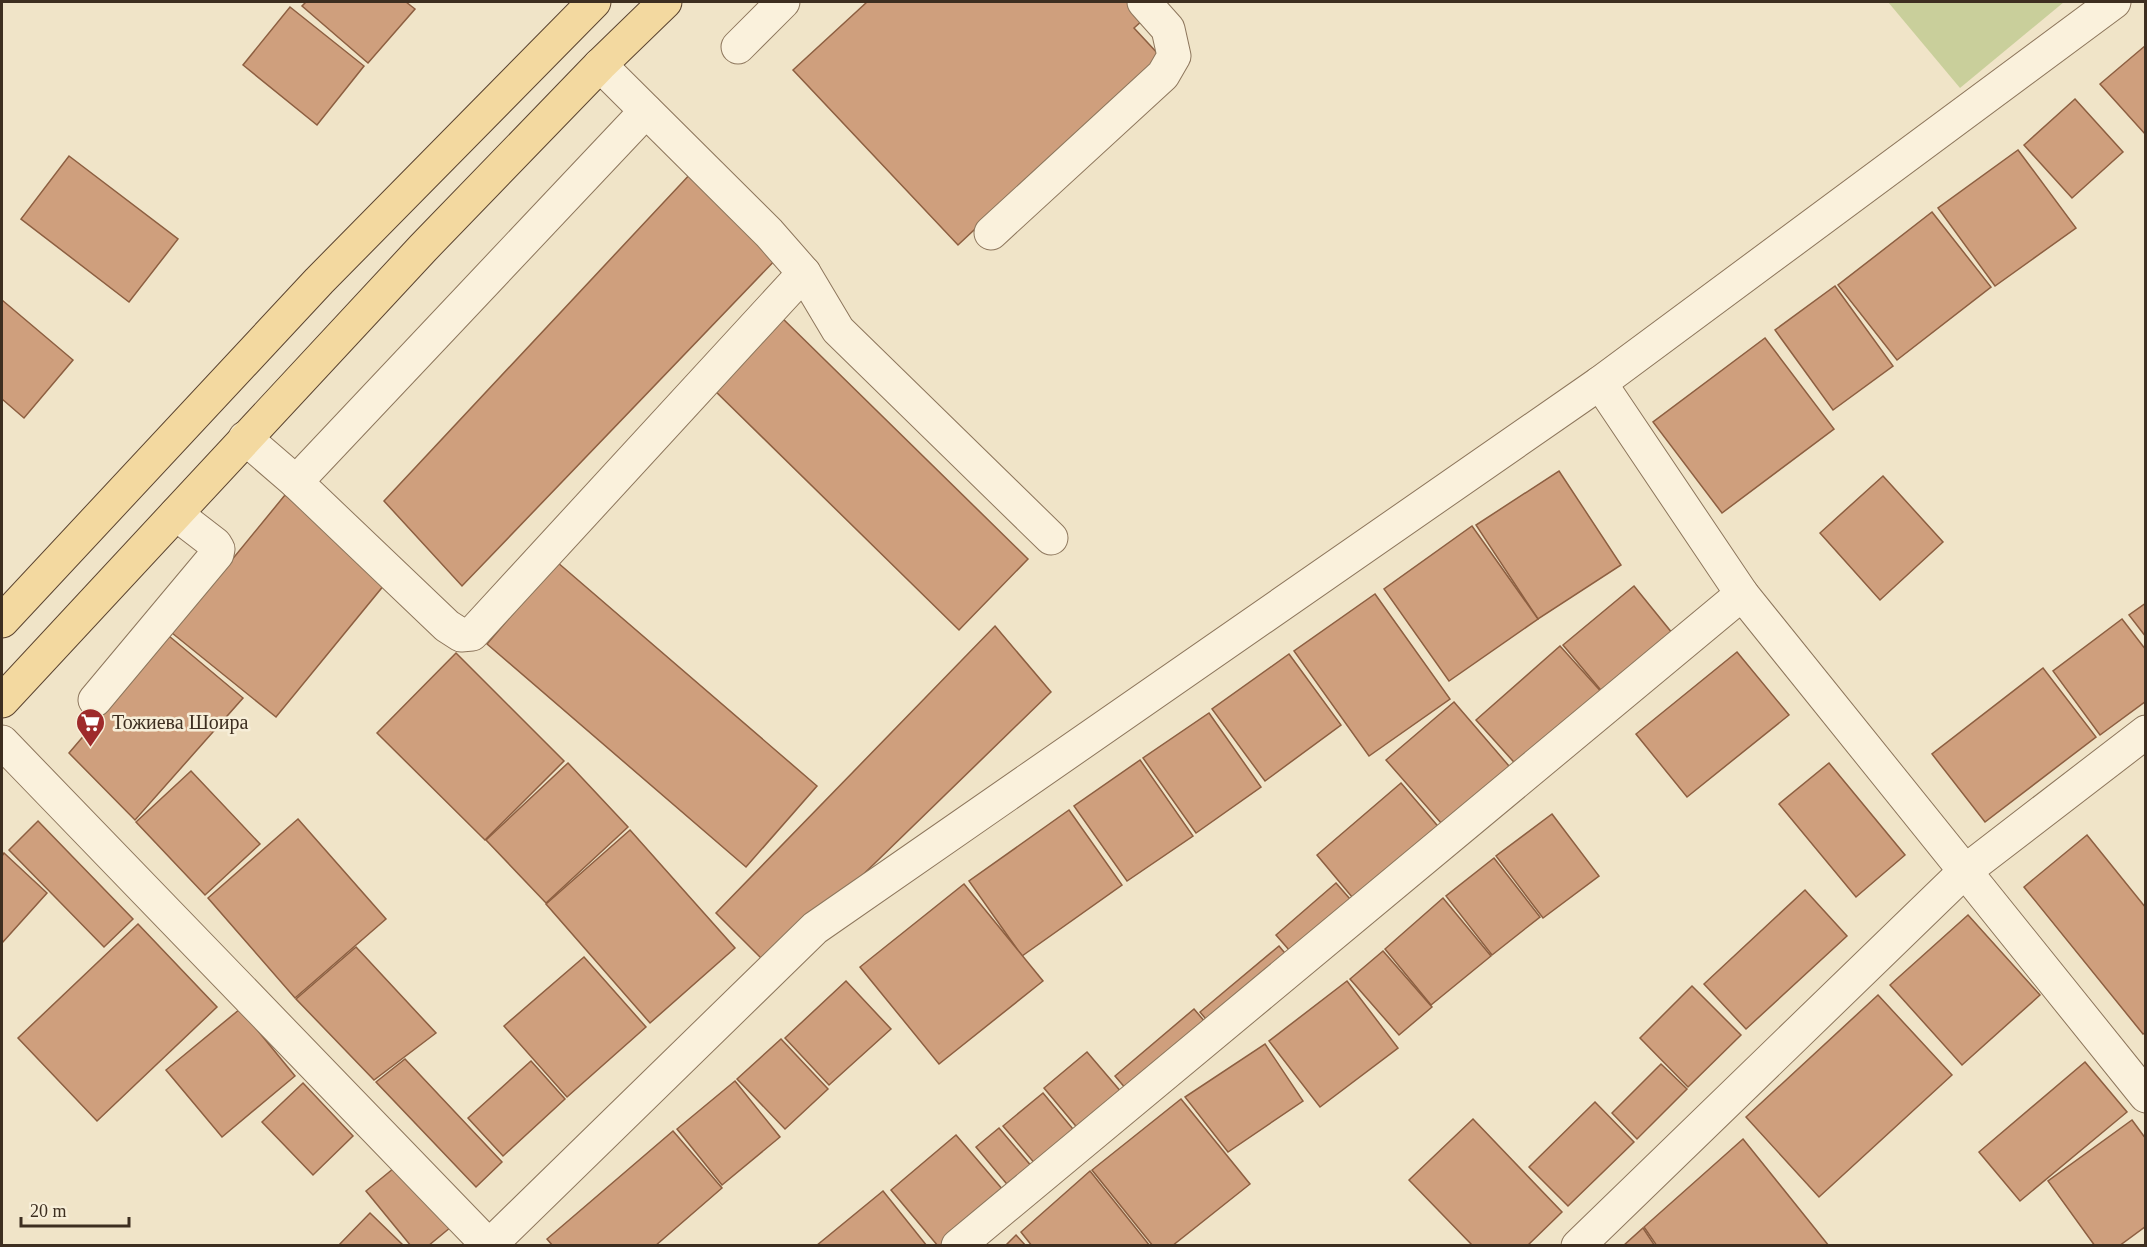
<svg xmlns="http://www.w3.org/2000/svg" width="2147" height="1247" viewBox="0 0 2147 1247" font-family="Georgia,serif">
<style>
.green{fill:#c9cf9b}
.building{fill:#cf9f7d;stroke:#8d5f41;stroke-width:1.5}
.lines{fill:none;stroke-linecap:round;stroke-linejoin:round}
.minor-casing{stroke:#8d765c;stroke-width:35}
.major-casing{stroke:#5b4430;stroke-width:35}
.minor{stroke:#faf1dc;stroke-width:33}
.major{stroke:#f3d9a0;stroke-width:33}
.labels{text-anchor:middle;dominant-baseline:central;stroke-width:5;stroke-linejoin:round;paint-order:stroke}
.poi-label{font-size:20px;fill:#3d2e20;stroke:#f7eed8;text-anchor:start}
</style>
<rect width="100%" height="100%" fill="#f0e4c8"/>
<!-- green -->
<path class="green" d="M1888,2H2064L1960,88Z"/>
<!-- building -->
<g class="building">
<path d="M306,2H406L415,9L368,63L302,6Z"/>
<path d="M867,2H1128L1144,19L1134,28L1160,56L958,245L793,70Z"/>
<path d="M290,7L364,66L317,125L243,65Z"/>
<path d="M2146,45V133L2145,134L2100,84Z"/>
<path d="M2075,99L2123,152L2072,198L2024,145Z"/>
<path d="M2018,150L2076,228L1995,286L1938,208Z"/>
<path d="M69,156L178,239L129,302L21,219Z"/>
<path d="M693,171L781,254L462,586L384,501Z"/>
<path d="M1932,212L1991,287L1897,360L1838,285Z"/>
<path d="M1835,286L1893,366L1833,410L1775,330Z"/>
<path d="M2,300L73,360L24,418L2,399Z"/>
<path d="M778,314L1028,559L959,630L708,384Z"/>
<path d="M1765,338L1834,429L1722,513L1653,422Z"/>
<path d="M1559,471L1621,565L1538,619L1476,525Z"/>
<path d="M1883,476L1943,542L1880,600L1820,533Z"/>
<path d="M285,495L389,579L276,717L172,633Z"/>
<path d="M1472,526L1538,619L1449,681L1384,589Z"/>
<path d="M557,562L817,786L746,867L487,644Z"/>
<path d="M1634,586L1681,644L1610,701L1563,645Z"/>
<path d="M1375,594L1450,699L1369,756L1294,651Z"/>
<path d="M2146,603V637L2129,615Z"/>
<path d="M2122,619L2146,650V701L2100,735L2053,671Z"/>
<path d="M995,626L1051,692L769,966L716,913Z"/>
<path d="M169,636L243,698L135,820L69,753Z"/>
<path d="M1560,646L1605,696L1521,770L1476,720Z"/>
<path d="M1737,652L1789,715L1687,797L1636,734Z"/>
<path d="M456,653L564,761L485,840L377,733Z"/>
<path d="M1289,654L1341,725L1265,781L1212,709Z"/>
<path d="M2043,668L2096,737L1985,822L1932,754Z"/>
<path d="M1454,702L1515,773L1448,831L1386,760Z"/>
<path d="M1209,713L1261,787L1196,833L1143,758Z"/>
<path d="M1140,760L1193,836L1127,881L1074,806Z"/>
<path d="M568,763L628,827L546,903L486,840Z"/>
<path d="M1829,763L1905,855L1856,897L1779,804Z"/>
<path d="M191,771L260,844L205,895L136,822Z"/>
<path d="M1401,783L1442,831L1357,903L1317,855Z"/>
<path d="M1069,810L1122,885L1022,956L969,881Z"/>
<path d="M1552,814L1599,876L1543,918L1496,856Z"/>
<path d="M298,819L386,919L295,998L208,898Z"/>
<path d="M38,821L133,919L104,947L9,850Z"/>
<path d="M630,830L735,948L650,1023L546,904Z"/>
<path d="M2087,835L2146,908V1032L2143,1034L2024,887Z"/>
<path d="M4,853L47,893L2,943V856Z"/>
<path d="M1494,858L1540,917L1492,955L1446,896Z"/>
<path d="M1336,883L1357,907L1297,959L1276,935Z"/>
<path d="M964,884L1043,981L939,1064L860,967Z"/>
<path d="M1805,890L1847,936L1746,1029L1704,984Z"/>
<path d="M1443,898L1491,956L1431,1005L1385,949Z"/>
<path d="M1968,915L2040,995L1962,1065L1890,985Z"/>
<path d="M138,924L217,1007L97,1121L18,1038Z"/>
<path d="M1279,946L1299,970L1220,1036L1200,1012Z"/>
<path d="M356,947L436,1033L374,1080L296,999Z"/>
<path d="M1383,951L1432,1007L1399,1035L1350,979Z"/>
<path d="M584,957L646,1027L567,1097L504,1026Z"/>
<path d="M846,981L891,1029L829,1085L785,1038Z"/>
<path d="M1347,981L1398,1048L1320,1107L1269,1041Z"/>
<path d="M1692,986L1741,1035L1688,1087L1640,1038Z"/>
<path d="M1878,995L1952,1075L1819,1197L1746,1117Z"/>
<path d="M240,1009L295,1076L222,1137L166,1070Z"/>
<path d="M1194,1009L1218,1037L1139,1104L1115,1076Z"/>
<path d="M781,1039L828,1089L785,1129L737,1079Z"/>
<path d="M1265,1044L1303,1101L1228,1152L1185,1097Z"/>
<path d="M1087,1052L1134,1107L1090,1143L1044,1088Z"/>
<path d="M405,1059L502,1162L476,1187L376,1082Z"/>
<path d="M531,1061L565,1099L503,1156L468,1118Z"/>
<path d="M2085,1062L2127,1112L2020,1201L1979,1152Z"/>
<path d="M1661,1064L1687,1089L1637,1139L1612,1113Z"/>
<path d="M735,1081L780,1137L722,1185L677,1129Z"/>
<path d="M303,1083L353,1136L313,1175L262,1122Z"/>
<path d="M1043,1093L1087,1146L1048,1179L1003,1126Z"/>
<path d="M1181,1099L1250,1184L1172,1246H1153L1092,1170Z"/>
<path d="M1595,1102L1634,1142L1568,1206L1529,1167Z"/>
<path d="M1473,1119L1562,1212L1527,1246H1473L1409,1180Z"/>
<path d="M2132,1120L2146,1139V1226L2119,1246H2095L2048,1181Z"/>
<path d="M999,1128L1044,1181L1021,1201L976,1147Z"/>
<path d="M673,1131L722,1188L655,1246H553L547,1239Z"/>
<path d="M956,1135L1015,1204L966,1246H938L891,1190Z"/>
<path d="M1743,1139L1829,1246H1657L1644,1227Z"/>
<path d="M399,1164L451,1227L428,1246H411L366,1191Z"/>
<path d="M1090,1171L1150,1246H1032L1021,1232Z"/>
<path d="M883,1191L927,1246H816Z"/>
<path d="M370,1213L404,1246H338Z"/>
<path d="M1643,1228L1655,1246H1623Z"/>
<path d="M1016,1235L1026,1246H1005Z"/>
</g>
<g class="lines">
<defs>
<g id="minor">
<path d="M738,47L783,2"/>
<path d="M600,65L769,233L804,273L838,330L1051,538"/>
<path d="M991,233L1163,75L1174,56L1168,29L1144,2"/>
<path d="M1600,383L1742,594L2146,1096"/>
<path d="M245,438L296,482L447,626L461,635L472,634L804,273"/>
<path d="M296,482L646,111"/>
<path d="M95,700L217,554L218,549L215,544L176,514"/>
<path d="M2,742L489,1246"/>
<path d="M489,1246L815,928L1600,383L2114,2"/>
<path d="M958,1246L1742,594"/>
<path d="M1578,1246L1964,872L2146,732"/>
</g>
<g id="major">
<path d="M2,621L319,281L594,2"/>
<path d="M2,701L423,248L600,65L665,2"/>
</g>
</defs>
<!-- minor casing -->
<use href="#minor" class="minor-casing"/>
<!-- major casing -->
<use href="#major" class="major-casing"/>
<!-- minor -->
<use href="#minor" class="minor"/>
<!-- major -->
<use href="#major" class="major"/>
</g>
<!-- icons -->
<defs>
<symbol id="supermarket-pin" viewBox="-11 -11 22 30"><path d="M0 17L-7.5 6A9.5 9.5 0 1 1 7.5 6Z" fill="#9e2a2b" stroke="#f7eed8"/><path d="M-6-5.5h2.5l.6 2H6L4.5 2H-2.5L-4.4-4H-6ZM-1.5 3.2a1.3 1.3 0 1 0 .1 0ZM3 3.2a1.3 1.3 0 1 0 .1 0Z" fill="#fff"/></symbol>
</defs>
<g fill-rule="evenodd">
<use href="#supermarket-pin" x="74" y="706" width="33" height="45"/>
</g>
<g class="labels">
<!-- poi labels -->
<g class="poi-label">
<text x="112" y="722">Тожиева Шоира</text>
</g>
</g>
<!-- border -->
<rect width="2147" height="1247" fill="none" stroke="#3d2e20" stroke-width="6"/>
<!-- scale -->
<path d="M21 1217v9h108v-9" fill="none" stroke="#3d2e20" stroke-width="3"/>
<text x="30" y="1217" font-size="18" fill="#3d2e20" stroke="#f7eed8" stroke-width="4.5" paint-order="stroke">20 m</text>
</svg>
